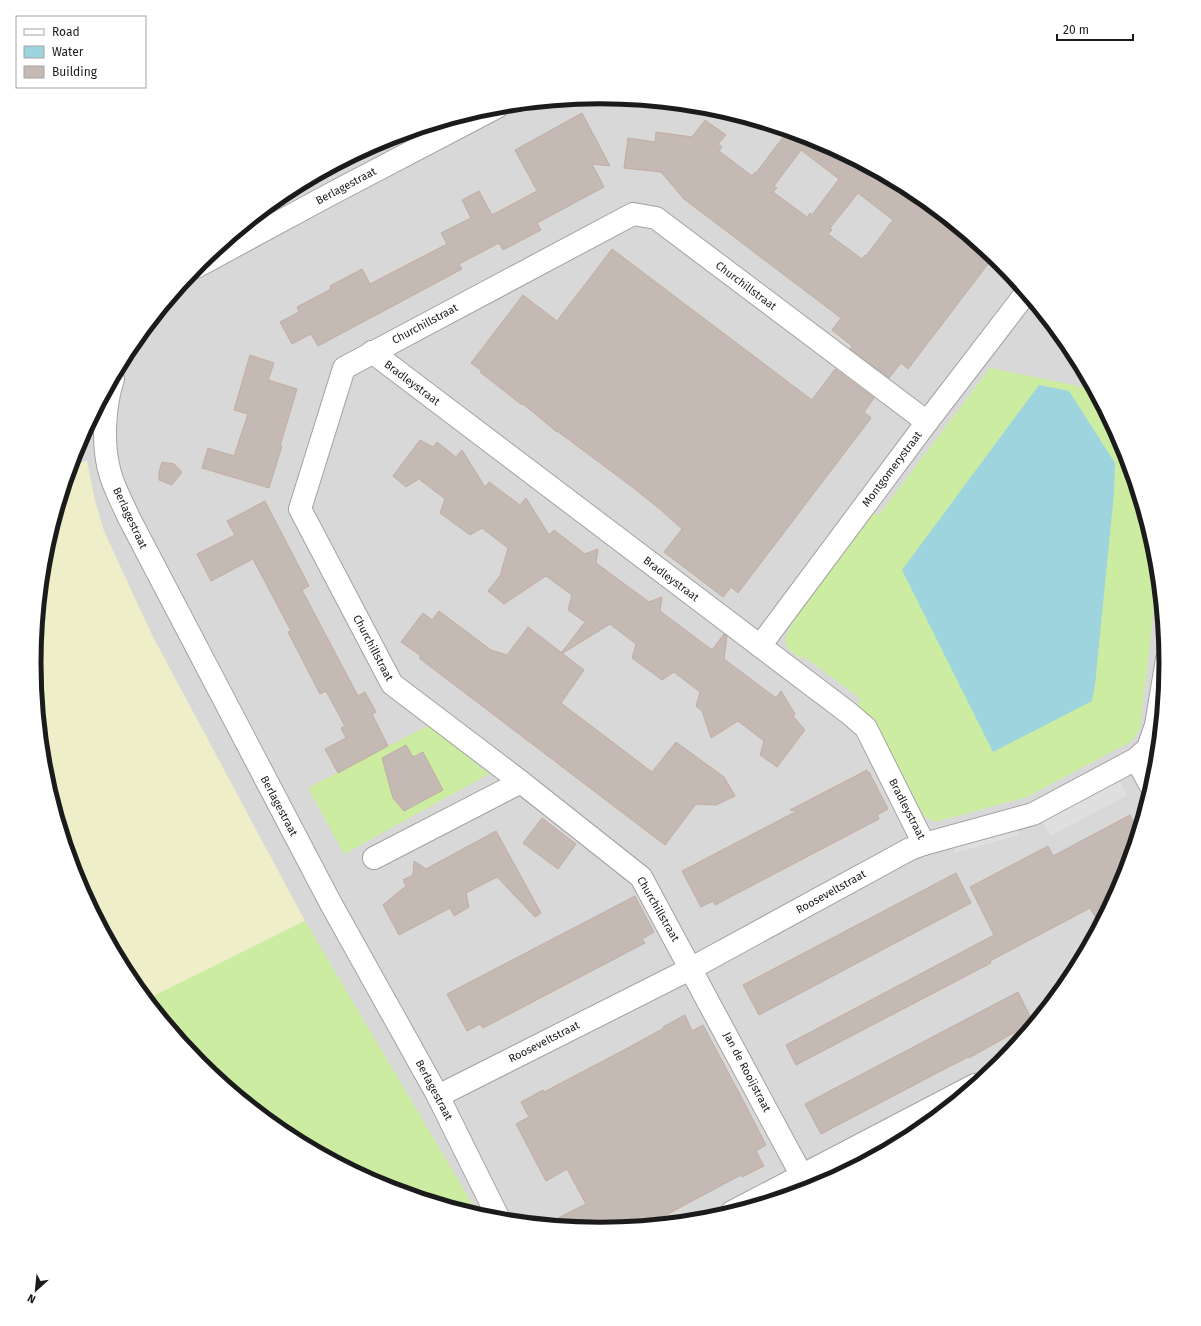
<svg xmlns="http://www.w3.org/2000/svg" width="1201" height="1326" viewBox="0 0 1201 1326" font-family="'Fira Sans',sans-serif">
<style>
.residential{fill:#d9d8d8}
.farmland{fill:#eeeec9}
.grass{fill:#cbeca1}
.parking{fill:#dfdfdf}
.water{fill:#9dd4de}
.building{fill:#c5b9b3;stroke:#c0ada1;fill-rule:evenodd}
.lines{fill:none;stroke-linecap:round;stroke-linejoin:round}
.minor-casing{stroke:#a2a2a2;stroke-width:24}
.minor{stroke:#fff;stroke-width:22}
.labels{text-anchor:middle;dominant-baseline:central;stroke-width:3.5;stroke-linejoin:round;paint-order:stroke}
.street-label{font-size:11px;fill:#1b1b1b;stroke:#fff}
.rim{fill:none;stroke:#1b1b1b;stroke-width:5}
</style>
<rect width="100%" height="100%" fill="#ede8e0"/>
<!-- residential -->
<path class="residential" d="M601,97L711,107L818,140L915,192L1001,263L1072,348L1124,446L1156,553L1167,663L1156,774L1124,880L1071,978L1001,1064L915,1134L817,1186L711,1219L600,1229L490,1219L419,1197L56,517L77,446L130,348L200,262L286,192L384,140L490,107Z"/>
<!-- farmland -->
<path class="farmland" d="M87,460L95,501L104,531L152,635L305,921L147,999L129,978L77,880L45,773L34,663L45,552L70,468Z"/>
<!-- grass -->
<g class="grass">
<path d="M429,126L380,151L376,144L384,140Z"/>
<path d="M990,368L1093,389L1124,446L1156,553L1158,572L1140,729L1132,741L1027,797L935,822L924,816L876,724L869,715L857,705L861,699L803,656L801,659C785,647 780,643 792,625L788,622L873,510L878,516Z"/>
<path d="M429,725L489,774L344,854L308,788Z"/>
<path d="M305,921L479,1215L383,1186L286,1134L200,1063L147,999Z"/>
</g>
<!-- parking -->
<g class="parking">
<path d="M1119,780L1127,795L1051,836L1042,821Z"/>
<path d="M1018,829L1019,835L955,853L954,846Z"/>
</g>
<!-- water -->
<path class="water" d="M1039,385L1069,391L1115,463L1114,493L1095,685L1092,701L993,752L902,570Z"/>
<!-- building -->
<g class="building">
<path d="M582,113L610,166L592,164L604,187L537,223L541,230L503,250L499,243L459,264L462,269L318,346L311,334L292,344L280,322L299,312L297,307L331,289L330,286L362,269L370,284L447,244L441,233L471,218L462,200L479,191L492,215L537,191L515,150Z"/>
<path d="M705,120L726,135L718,144L722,147L719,151L752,176L755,172L756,173L784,136L774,129L776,127L818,140L915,192L994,256L908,369L901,363L889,378L850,349L852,346L832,330L841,318L684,199L661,172L624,168L628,138L655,142L656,132L692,137ZM801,150L839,179L812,215L810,213L807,217L773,192L777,188L774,186ZM858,193L893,220L866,256L865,255L862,259L828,234L832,230L830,228Z"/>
<path d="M612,249L812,400L835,369L874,398L864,412L871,418L738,593L731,587L723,597L664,552L682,529L661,510L627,483L557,431V432L523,404L522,405L480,372L482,371L471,363L523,295L557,321Z"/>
<path d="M250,355L274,363L268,380L297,389L280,446H282L269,488L202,468L208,448L234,456L248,414L234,410Z"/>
<path d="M420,440L433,447L437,442L456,457L462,450L485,487L489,482L520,505L526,498L549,535L554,530L585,554L598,549L596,563L649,602L662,597L660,611L712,650L724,634L727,636L724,659L776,698L781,691L795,714L793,716L805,730L777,767L760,755L764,741L738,721L711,738L702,711L696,706L700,692L674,672L662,680L632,658L636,644L610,624L563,653L562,652L585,622L568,610L572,595L546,576L504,604L488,591L500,576L508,548L482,528L470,535L440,513L445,499L419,479L406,487L393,476Z"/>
<path d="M162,462L174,464L182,472L172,485L159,480V472Z"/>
<path d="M265,501L309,586L302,590L358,696L365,692L376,712L372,714L388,746L338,773L325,749L346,738L341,728L345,726L326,691L320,694L288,632L291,631L253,559L211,581L197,554L235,535L227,521Z"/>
<path d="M439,611L491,650L507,655L528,627L584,670L561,703L652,772L676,742L724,777L735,796L716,805L696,804L665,845L419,658L421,656L401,642L423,613L432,620Z"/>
<path d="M406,745L413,757L423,752L443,790L404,811L393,798L382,758Z"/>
<path d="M867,770L868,773L869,772L888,809L877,815L879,819L715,905L713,901L701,907L682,871L797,811L790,810Z"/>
<path d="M1130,815L1138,832L1124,880L1100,925L1090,908L990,961L991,963L796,1065L786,1045L994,935L970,887L1048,846L1053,856Z"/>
<path d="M542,818L576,844L558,869L523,843Z"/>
<path d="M496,831L541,913L535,917L497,877L466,893L469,907L454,916L450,908L399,935L383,905L406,886L403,880L413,875L414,861L426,869Z"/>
<path d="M956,873L971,903L759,1015L743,985Z"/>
<path d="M635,896L654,932L642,939L645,943L483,1028L480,1024L467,1031L447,994Z"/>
<path d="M1018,992L1033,1022L969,1058L968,1057L937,1073L821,1134L805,1104Z"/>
<path d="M685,1015L692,1031L703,1025L746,1106L766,1145L756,1151L764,1166L742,1177L741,1175L647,1225L600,1230L546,1224L586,1204L567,1169L546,1181L516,1124L529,1117L521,1102L543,1090L544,1092L624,1050L664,1028L663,1027Z"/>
</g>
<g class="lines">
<defs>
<g id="minor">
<path d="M196,267L329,195L497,107"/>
<path d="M372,352L850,714L866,728L924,844"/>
<path d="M113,379C104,406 102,446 110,473C114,488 122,502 128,516L330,902L438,1096L499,1219"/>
<path d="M760,646L927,422L1026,293"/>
<path d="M1136,759L1152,788"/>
<path d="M374,858L521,782"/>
<path d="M438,1096L692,968L910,849L924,844L1033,814L1136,759L1148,748L1156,725L1167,659"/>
<path d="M802,1176L641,877L521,782L392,684L300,509L344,368L633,214L656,218L927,422"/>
<path d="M732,1212L975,1085"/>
</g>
</defs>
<!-- minor casing -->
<use href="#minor" class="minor-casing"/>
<!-- minor -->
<use href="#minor" class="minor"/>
</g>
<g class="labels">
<!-- street labels -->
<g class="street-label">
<text transform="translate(346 186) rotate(-28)">Berlagestraat</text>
<text transform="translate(746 286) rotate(37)">Churchillstraat</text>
<text transform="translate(425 324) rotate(-28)">Churchillstraat</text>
<text transform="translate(412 383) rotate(37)">Bradleystraat</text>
<text transform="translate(892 469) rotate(-53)">Montgomerystraat</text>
<text transform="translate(130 518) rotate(65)">Berlagestraat</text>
<text transform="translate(671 579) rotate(37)">Bradleystraat</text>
<text transform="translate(373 648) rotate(62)">Churchillstraat</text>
<text transform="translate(279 806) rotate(62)">Berlagestraat</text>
<text transform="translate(907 809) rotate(63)">Bradleystraat</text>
<text transform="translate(831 892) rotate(-29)">Rooseveltstraat</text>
<text transform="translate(658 909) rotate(60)">Churchillstraat</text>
<text transform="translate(544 1042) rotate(-27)">Rooseveltstraat</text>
<text transform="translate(747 1072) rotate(62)">Jan de Rooijstraat</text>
<text transform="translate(434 1090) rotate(62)">Berlagestraat</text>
</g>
</g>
<!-- crop -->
<path d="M0 0H1201V1326H0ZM41 663a559 559 0 1 1 1118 0a559 559 0 1 1-1118 0Z" fill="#fff" fill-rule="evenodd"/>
<path class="rim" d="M41 663a559 559 0 1 1 1118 0a559 559 0 1 1-1118 0Z"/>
<!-- legend -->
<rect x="16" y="16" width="130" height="72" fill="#ffffff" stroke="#a4a4a4"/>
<rect x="24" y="29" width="20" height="6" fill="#ffffff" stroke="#a4a4a4"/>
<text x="52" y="36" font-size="12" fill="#1b1b1b">Road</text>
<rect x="24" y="46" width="20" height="12" fill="#9dd4de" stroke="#a4a4a4"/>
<text x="52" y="56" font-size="12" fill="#1b1b1b">Water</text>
<rect x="24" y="66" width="20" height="12" fill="#c5b9b3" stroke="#a4a4a4"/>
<text x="52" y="76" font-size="12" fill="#1b1b1b">Building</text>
<!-- north arrow -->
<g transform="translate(36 1290) rotate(207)" stroke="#ffffff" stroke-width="3" paint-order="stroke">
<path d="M0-3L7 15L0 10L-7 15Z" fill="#1b1b1b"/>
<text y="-6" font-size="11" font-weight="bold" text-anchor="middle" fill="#1b1b1b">N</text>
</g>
<!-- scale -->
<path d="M1057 34v6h76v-6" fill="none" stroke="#1b1b1b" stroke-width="2"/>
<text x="1063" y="34" font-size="12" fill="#1b1b1b" stroke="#ffffff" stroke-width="3" paint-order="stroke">20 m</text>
</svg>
